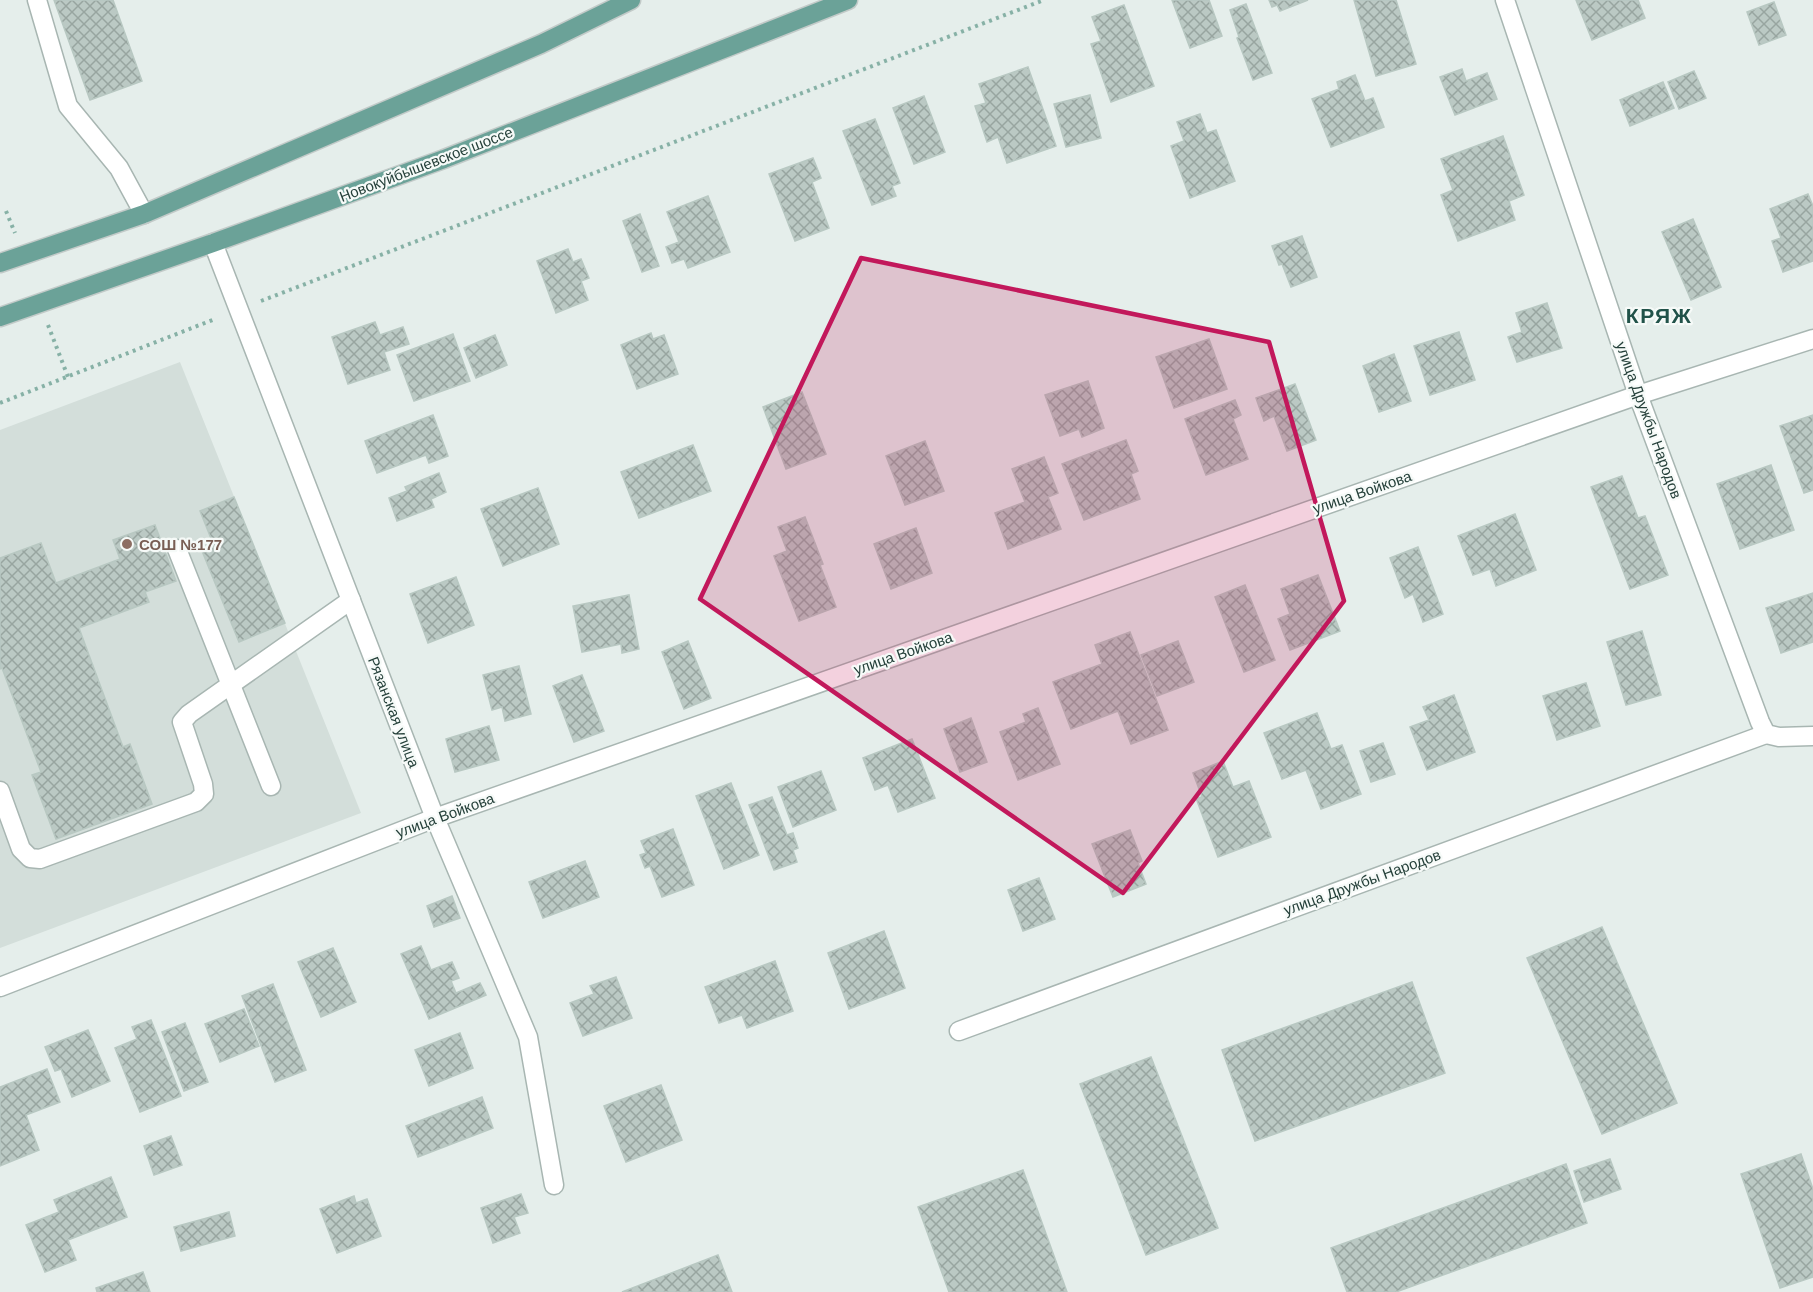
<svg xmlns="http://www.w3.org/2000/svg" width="1813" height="1292" viewBox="0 0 1813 1292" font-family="Arial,sans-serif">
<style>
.built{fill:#d3deda}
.building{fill:url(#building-cross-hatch);stroke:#b8c8c2;stroke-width:1.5}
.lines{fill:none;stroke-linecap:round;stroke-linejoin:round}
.minor-casing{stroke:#a8b6b2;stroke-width:21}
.major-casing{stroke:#c2cac8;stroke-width:21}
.path{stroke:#87b1a6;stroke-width:4;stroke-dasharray:3 4.5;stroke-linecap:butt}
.minor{stroke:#fff;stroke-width:18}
.major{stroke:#6ba298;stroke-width:18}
.marked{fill:#c2185b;fill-opacity:0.2;stroke:#c2185b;stroke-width:4.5;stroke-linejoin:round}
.education-dot{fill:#8d6e63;stroke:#f6faf8;stroke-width:2}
.labels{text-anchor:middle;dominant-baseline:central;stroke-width:4.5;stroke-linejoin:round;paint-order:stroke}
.street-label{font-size:15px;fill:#25403a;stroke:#f6faf8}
.education-label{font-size:15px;font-weight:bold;fill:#785e54;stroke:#f6faf8;text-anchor:start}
.district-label{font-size:21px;font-weight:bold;letter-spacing:1.5px;fill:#215249;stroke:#f6faf8}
</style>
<defs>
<pattern id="building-cross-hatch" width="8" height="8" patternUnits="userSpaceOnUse" patternTransform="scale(1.5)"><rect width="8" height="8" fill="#bbc9c4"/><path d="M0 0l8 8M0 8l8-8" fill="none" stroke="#98a5a0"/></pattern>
</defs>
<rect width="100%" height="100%" fill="#e5eeeb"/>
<!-- built -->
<path class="built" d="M180,362L361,813L0,948V430Z"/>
<!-- building -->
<g class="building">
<path d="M54,0H113L142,81L90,100Z"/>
<path d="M1172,0H1209L1222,36L1190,48Z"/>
<path d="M1269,0H1308L1280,11L1277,5L1272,7Z"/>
<path d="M1354,0H1396L1416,64L1376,76Z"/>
<path d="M1576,0H1638L1645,18L1592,40Z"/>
<path d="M1774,2L1786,35L1759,45L1747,12Z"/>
<path d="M1246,4L1272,73L1253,80L1237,38L1239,37L1230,10Z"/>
<path d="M1124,5L1154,86L1111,102L1091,44L1101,41L1092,17Z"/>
<path d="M1028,67L1056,146L1007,163L998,137L987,142L975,106L986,103L979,84Z"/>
<path d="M1462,69L1466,81L1487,73L1497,99L1455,115L1440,77Z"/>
<path d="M1694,71L1706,98L1679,109L1668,82Z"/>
<path d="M1355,75L1365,101L1373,98L1384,127L1331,147L1312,99L1339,89L1337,82Z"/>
<path d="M1663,82L1674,108L1630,126L1620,100Z"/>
<path d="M1090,95L1101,138L1066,147L1054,104Z"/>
<path d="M924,96L945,152L914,164L893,108Z"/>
<path d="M1200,114L1207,133L1216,130L1235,181L1190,198L1171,146L1184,141L1177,122Z"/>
<path d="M875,119L900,183L892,186L896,196L872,205L843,131Z"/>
<path d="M1503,136L1524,195L1509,201L1515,220L1458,241L1441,195L1453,190L1441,159Z"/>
<path d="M813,158L821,178L812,182L829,228L795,241L769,174Z"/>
<path d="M1808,194L1813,206V261L1783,272L1772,241L1781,238L1770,209Z"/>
<path d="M708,196L730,252L688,268L684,259L672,263L666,247L679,242L667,212Z"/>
<path d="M640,214L659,266L642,272L623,221Z"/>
<path d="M1693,219L1721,287L1691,300L1662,232Z"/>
<path d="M1302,236L1317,277L1291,287L1282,264L1279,265L1272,246Z"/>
<path d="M568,249L573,262L581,259L589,278L581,281L588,300L556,313L537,261Z"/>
<path d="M1547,303L1562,348L1517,362L1508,337L1522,332L1516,313Z"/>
<path d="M375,322L380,335L403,327L409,344L384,352L390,370L348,384L332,337Z"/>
<path d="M1459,332L1475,380L1430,395L1414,346Z"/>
<path d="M651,333L653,339L664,335L678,374L637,389L621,345Z"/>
<path d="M453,334L470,381L414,401L397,355Z"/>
<path d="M495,335L507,365L476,378L464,348Z"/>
<path d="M1209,339L1227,389L1174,408L1156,357Z"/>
<path d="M1394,354L1411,401L1379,412L1363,366Z"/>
<path d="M1088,381L1104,428L1082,437L1079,429L1060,436L1045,395Z"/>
<path d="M1295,384L1316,440L1287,451L1274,416L1264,421L1256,398Z"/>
<path d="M802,392L826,454L786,469L763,407Z"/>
<path d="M1235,400L1241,415L1233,419L1248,459L1206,475L1185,419Z"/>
<path d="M433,415L448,456L429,463L426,455L377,473L365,441Z"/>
<path d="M1813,415V490L1804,493L1780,426Z"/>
<path d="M1126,440L1138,471L1131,474L1140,499L1084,520L1062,464Z"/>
<path d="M925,441L944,491L905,505L886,456Z"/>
<path d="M693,445L711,491L639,518L621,472Z"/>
<path d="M1044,457L1058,493L1048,497L1061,529L1008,549L995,513L1025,502L1012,469Z"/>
<path d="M1771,465L1794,530L1740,549L1717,484Z"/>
<path d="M439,473L446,492L431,499L434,507L397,521L389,498L407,491L405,487Z"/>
<path d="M1622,476L1638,518L1645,516L1668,575L1630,589L1591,487Z"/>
<path d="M538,488L559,544L503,566L481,509Z"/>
<path d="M234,497L285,623L239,642L202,551L214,546L200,511Z"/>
<path d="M1515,514L1536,570L1496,586L1490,569L1473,575L1458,536Z"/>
<path d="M805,517L823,564L820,565L836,607L799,621L774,556L787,551L778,527Z"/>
<path d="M155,525L176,581L145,592L149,602L79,628L123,747L130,744L152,804L56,839L32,775L41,772L2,668L0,669V558L41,543L56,583L120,559L113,540Z"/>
<path d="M916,528L932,573L891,589L874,544Z"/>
<path d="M1418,547L1443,614L1423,622L1413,594L1405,598L1390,558Z"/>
<path d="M1318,575L1340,631L1290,650L1278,619L1290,614L1281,589Z"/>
<path d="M456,577L474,625L428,643L410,594Z"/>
<path d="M1245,585L1275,660L1244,672L1215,597Z"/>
<path d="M1813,593V642L1781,653L1766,608Z"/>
<path d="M629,595L639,649L622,653L621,644L582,652L573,606Z"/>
<path d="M1642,631L1661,695L1626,705L1607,642Z"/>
<path d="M1130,632L1168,730L1131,744L1118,711L1071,729L1053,682L1102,664L1095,645Z"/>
<path d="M688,641L711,698L684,709L662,652Z"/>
<path d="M1178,641L1194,682L1157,696L1141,655Z"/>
<path d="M519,666L531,714L505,721L502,707L492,710L483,675Z"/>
<path d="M582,675L604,731L574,742L553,686Z"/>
<path d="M1586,683L1600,726L1557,740L1543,696Z"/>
<path d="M1454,695L1475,752L1427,770L1410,727L1429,720L1423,707Z"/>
<path d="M1038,708L1060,764L1018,780L1000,732L1026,722L1023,714Z"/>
<path d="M1317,713L1331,749L1342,745L1361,794L1321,809L1306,770L1282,779L1264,733Z"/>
<path d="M971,718L987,762L960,772L944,729Z"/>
<path d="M489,726L499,760L455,772L446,739Z"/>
<path d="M912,739L935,798L898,812L888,785L875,790L863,758Z"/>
<path d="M1383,743L1395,774L1371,782L1360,751Z"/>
<path d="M1223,761L1233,787L1249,781L1271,837L1218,857L1196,798L1202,797L1193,773Z"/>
<path d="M821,771L836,810L793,827L778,787Z"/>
<path d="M731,783L759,855L724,869L696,796Z"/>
<path d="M772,797L787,835L793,833L798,848L793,850L797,862L774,870L749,805Z"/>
<path d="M673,829L694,885L662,897L650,866L645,868L640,855L646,853L641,841Z"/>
<path d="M1130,830L1142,861L1138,863L1146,884L1113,897L1092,844Z"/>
<path d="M585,861L599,897L543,918L529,882Z"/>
<path d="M1039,878L1055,919L1023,931L1008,890Z"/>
<path d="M452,896L460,918L434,927L427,906Z"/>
<path d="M1602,927L1677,1103L1602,1134L1527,958Z"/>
<path d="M884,931L905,988L849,1009L828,953Z"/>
<path d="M421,946L431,970L452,962L459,978L451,981L456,993L480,983L486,995L429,1019L401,954Z"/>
<path d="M333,948L356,1002L321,1017L298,962Z"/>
<path d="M775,961L793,1011L747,1028L742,1015L719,1023L705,987Z"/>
<path d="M616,977L632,1018L583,1036L570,1003L594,994L590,986Z"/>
<path d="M1412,982L1445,1073L1255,1141L1222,1050Z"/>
<path d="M273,984L306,1070L275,1082L242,996Z"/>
<path d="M244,1009L259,1046L220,1062L205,1024Z"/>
<path d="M151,1020L181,1096L140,1112L115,1048L137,1039L132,1027Z"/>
<path d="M185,1023L208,1082L184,1091L162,1032Z"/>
<path d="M88,1030L110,1081L72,1097L61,1069L55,1071L45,1047Z"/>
<path d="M460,1033L473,1068L429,1086L415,1050Z"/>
<path d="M1151,1057L1218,1228L1146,1255L1080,1084Z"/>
<path d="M47,1069L60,1102L26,1115L39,1150L0,1166V1087Z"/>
<path d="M661,1085L682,1140L626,1162L604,1106Z"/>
<path d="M482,1097L493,1128L418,1157L406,1126Z"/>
<path d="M171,1136L182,1165L154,1175L144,1146Z"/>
<path d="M1801,1154L1813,1189V1277L1780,1288L1741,1174Z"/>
<path d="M1610,1159L1621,1189L1584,1202L1574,1171Z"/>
<path d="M1566,1164L1587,1223L1396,1292H1347L1331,1248Z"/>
<path d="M1023,1170L1067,1292H949L918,1207Z"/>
<path d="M111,1177L127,1217L68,1240L76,1260L45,1272L26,1225L59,1212L54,1200Z"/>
<path d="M521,1194L528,1213L514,1217L520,1233L493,1243L481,1208Z"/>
<path d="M354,1196L356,1203L367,1199L381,1236L337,1253L320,1209Z"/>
<path d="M229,1212L235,1236L181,1251L174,1227Z"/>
<path d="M718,1255L732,1292H622Z"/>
<path d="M143,1272L150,1292H97L96,1288Z"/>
</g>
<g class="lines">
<defs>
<g id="minor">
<path d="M37,0L68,106L119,168L144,214"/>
<path d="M1505,0L1638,395L1760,722L1766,734L1779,737L1813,736"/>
<path d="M213,243L435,818L528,1037L554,1185"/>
<path d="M177,549L271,786"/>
<path d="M0,791L21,849L30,858L40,859L196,802L204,794L203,784L182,722L189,714L351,600"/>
<path d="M0,987L435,818L1638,395L1813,339"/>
<path d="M959,1031L1766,734"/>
</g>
<g id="major">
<path d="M0,263L144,214L541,44L631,0"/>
<path d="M0,317L213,243L444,159L848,0"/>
</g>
</defs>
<!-- minor casing -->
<use href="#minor" class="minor-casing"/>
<!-- major casing -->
<use href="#major" class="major-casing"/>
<!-- path -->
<g class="path">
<path d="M6,211L15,233"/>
<path d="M261,301L1044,0"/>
<path d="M48,325L68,377"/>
<path d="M0,403L215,319"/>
</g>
<!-- minor -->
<use href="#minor" class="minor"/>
<!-- major -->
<use href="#major" class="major"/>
</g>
<!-- marked area -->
<path class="marked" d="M861,258L1269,342L1344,601L1123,893L700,599Z"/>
<!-- markers -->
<circle class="education-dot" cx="127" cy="544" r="6"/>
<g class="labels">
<!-- street labels -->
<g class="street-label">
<text transform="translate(426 164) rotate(-21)">Новокуйбышевское шоссе</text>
<text transform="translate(1649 420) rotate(70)">улица Дружбы Народов</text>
<text transform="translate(1362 492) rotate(-19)">улица Войкова</text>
<text transform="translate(903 653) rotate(-19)">улица Войкова</text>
<text transform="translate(394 712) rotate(69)">Рязанская улица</text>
<text transform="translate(445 815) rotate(-20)">улица Войкова</text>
<text transform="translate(1362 882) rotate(-20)">улица Дружбы Народов</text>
</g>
<!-- education labels -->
<g class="education-label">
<text x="139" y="544">СОШ №177</text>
</g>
<!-- district labels -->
<g class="district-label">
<text x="1659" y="315">КРЯЖ</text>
</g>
</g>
</svg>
